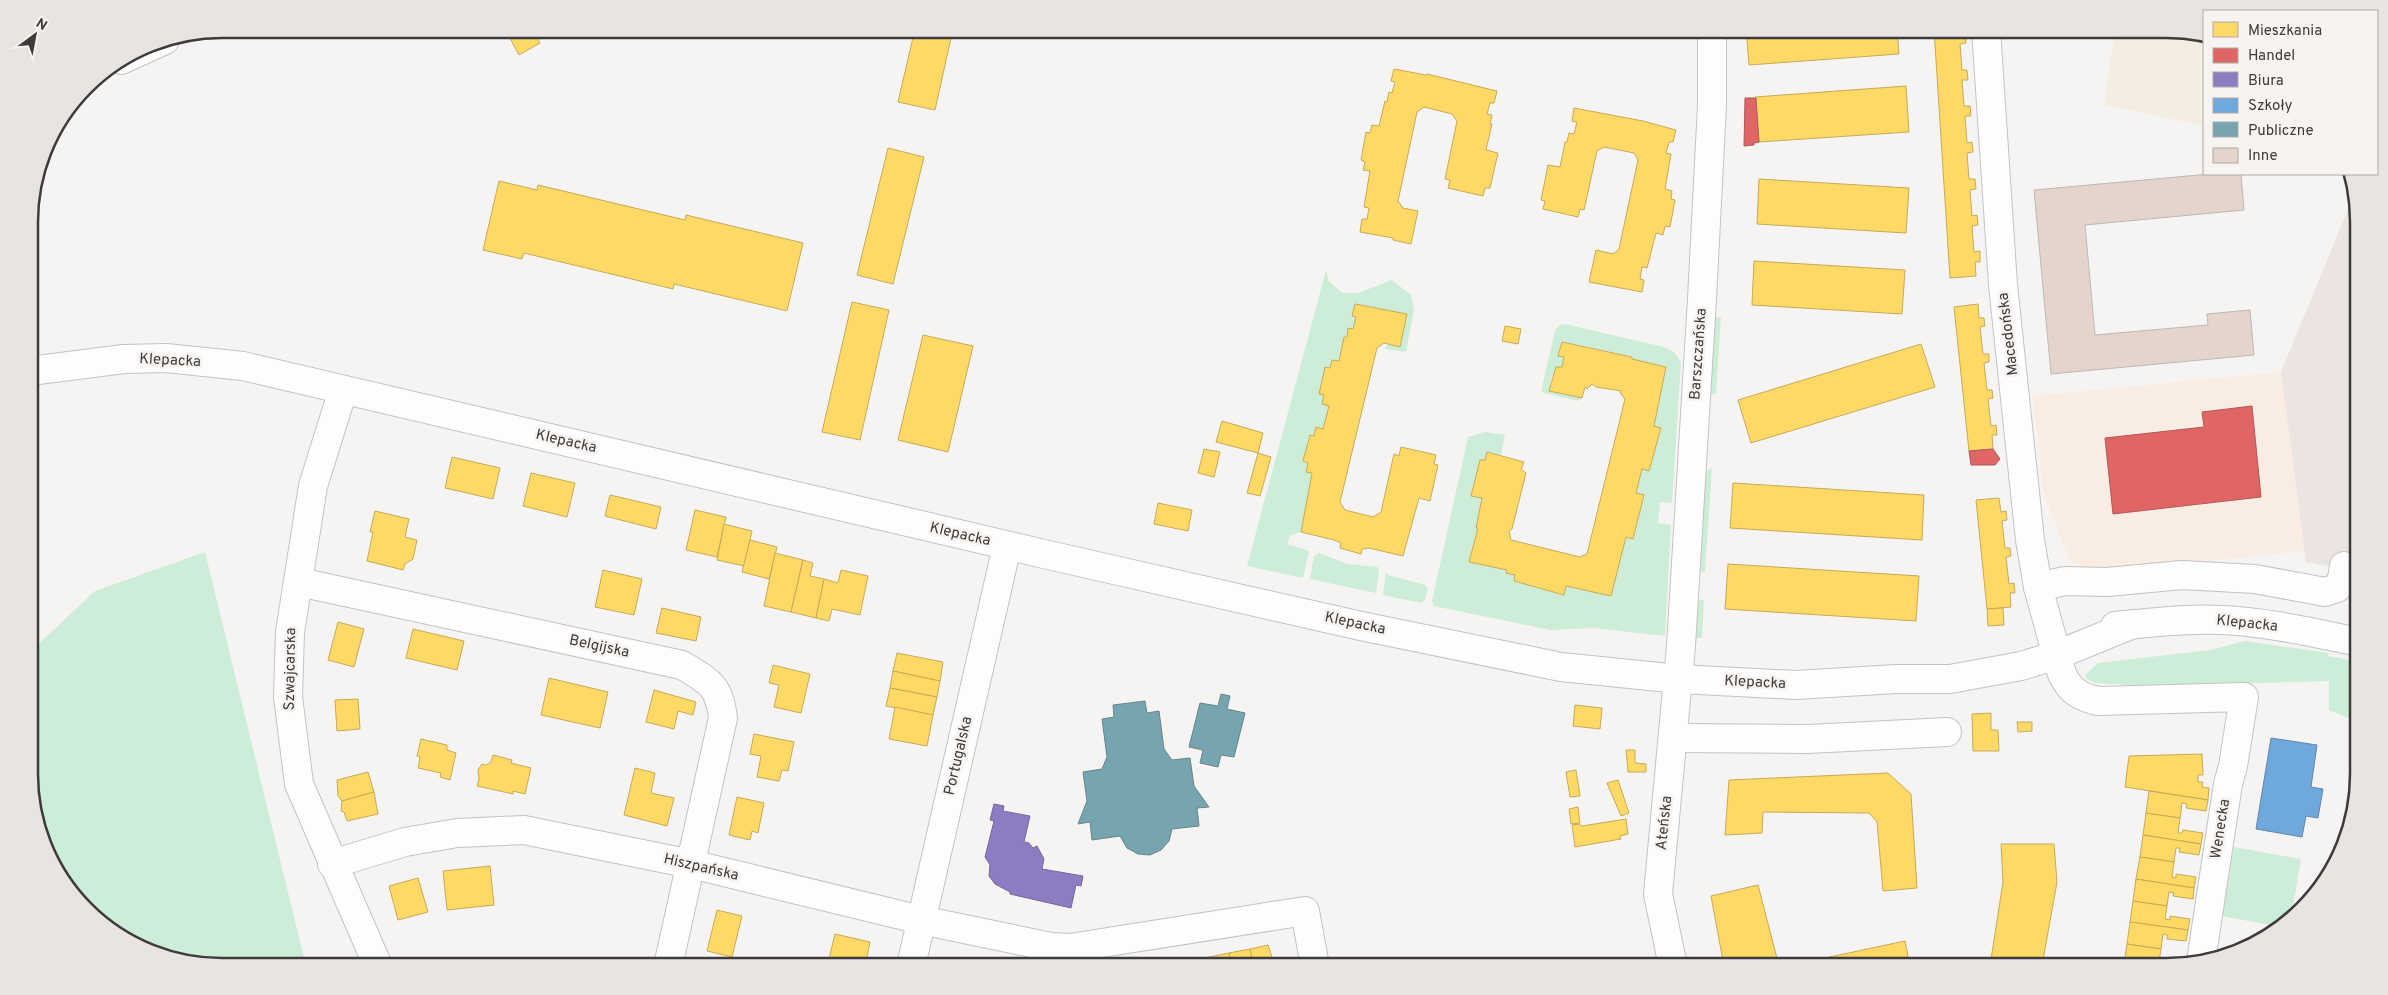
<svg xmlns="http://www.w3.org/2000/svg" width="2388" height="995" viewBox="0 0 2388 995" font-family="Overpass,sans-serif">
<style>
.commercial{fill:#f9ece3}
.industrial{fill:#f4eee2}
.built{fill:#ece4e1}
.green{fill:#cdedd8}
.homes{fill:#ffd966;stroke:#c5aa59}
.shops{fill:#e06666;stroke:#af5959}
.offices{fill:#8e7cc3;stroke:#76689a}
.schools{fill:#6fa8dc;stroke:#6087ac}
.public{fill:#76a5af;stroke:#65858c}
.building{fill:#e4d4cc;stroke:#bbb9b8}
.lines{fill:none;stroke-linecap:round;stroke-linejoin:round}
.minor-casing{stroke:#c4c2c2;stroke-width:30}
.minor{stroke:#fefdfd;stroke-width:28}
.labels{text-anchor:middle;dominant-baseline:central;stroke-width:5;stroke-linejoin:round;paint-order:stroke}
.street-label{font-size:15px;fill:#3d3b3b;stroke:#f7f3f1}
.rim{fill:none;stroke:#3d3b3b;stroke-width:2.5}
</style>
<rect width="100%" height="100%" fill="#f6f4f2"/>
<!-- commercial -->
<path class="commercial" d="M2281,372L2304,551L2103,572L2070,562L2043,490L2033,396Z"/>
<!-- industrial -->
<path class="industrial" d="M2115,29H2166L2204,36V126L2104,105Z"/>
<!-- built -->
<path class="built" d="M2356,190L2358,197L2359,572L2306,562L2281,372Z"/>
<!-- green -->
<g class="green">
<path d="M1292,29H1344L1342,39Z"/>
<path d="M1326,270L1329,281L1342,293H1358L1392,280L1411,295L1414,310L1406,352L1385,349L1388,344L1400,347L1407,314L1355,304L1352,316L1356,317L1353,329L1348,328L1347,337H1344L1339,361L1332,360L1322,404L1329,406L1323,429L1316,427L1314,436H1310L1303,461L1308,463L1306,471L1312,473L1301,532L1290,536L1287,544L1309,551L1303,578L1247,566Z"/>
<path d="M1711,317H1721L1716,394H1707Z"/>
<path d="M1565,324L1664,347L1674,352L1681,362L1672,503L1660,502L1658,523L1671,525L1665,636L1594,628L1550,630L1434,606L1432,601L1468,437L1485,432L1505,435L1501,455L1487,452L1485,460H1480L1471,495L1482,498L1476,527L1478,528L1469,562L1507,570L1506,573L1515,575L1514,581L1563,595L1566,586L1581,590L1620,561L1642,469L1649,470L1661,429L1654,426L1666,367L1632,359V356L1562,342L1558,355L1564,357L1562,367L1552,376L1549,390L1582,398L1577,401L1541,392L1555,330L1560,325Z"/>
<path d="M1712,468L1705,572L1697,571L1701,474Z"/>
<path d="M205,552L306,966H222L148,952L104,927L69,891L44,848L30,799V652L95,591Z"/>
<path d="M1319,553L1348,564L1378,567L1379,572L1376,593L1310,579L1314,556Z"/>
<path d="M1386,572L1388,575L1425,585L1428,589L1425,600L1421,603L1383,595Z"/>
<path d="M1695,600H1704L1702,638L1691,637Z"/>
<path d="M2245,641L2329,653L2328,656L2359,662V733H2357L2356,721L2329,710V681L2150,686L2094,683L2087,679L2085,675L2098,663L2210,650Z"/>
<path d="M2234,847L2301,859L2291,918L2281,927L2222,916Z"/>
</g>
<!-- homes -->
<g class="homes">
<path d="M505,29H532L540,43L519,55Z"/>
<path d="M915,29H953L935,110L898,102Z"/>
<path d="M1572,29H1599L1598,34Z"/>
<path d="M1746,29H1897L1899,54L1749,65Z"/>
<path d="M1934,29H1959V34H1965L1966,43L1960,44L1962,70H1967L1968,80H1962L1964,106H1970L1971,116H1965L1967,143L1972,142L1973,152L1967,153L1969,179H1975L1976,189L1970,190L1972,216L1977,215L1978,225L1972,226L1974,252L1980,251V262H1975L1976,276L1950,278Z"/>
<path d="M1394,69L1426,75L1427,74L1497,91L1494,103H1490L1487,114L1492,115L1490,124H1492L1486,150L1498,153L1490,188H1485L1483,196L1448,188L1450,180L1445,179L1457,121L1452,114L1424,107L1417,112L1398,201L1403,208L1418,211L1411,244L1393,240V238L1360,232L1362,219H1367L1369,208L1364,207L1370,171L1363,170L1365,162L1361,160L1366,132L1370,133L1372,125L1379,126L1385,101L1387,102L1389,92L1392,93L1395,82L1391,81Z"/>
<path d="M1906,86L1909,132L1759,142L1755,97Z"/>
<path d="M1574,108L1643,121L1676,130L1673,142H1669L1666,153L1671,154L1665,189L1672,191L1671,199L1675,200L1670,227L1665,226L1663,235L1656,233L1647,268L1642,267L1640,279L1644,280L1642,292L1589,282L1596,250L1613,254L1619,249L1638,160L1634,153L1604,147L1597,151L1584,210L1580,209L1578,217L1543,209L1545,201L1541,200L1548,165L1560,167L1565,142H1567L1569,133L1574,134L1577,122L1572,121Z"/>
<path d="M888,148L924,157L893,284L857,275Z"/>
<path d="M1759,179L1909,188L1906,233L1757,224Z"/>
<path d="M499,181L537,190L538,185L685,220L686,215L803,243L787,311L674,284L673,289L524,253L522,259L483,250Z"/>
<path d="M1754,261L1905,270L1902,314L1752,305Z"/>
<path d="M852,302L889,310L860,440L822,432Z"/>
<path d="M1355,304L1407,314L1400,347L1384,343L1377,348L1340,502L1345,510L1373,517L1381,512L1394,454L1399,456L1401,447L1436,455L1434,464L1438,465L1430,501L1419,498L1403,556L1369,548L1362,549L1361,554L1340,548L1341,543L1334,540L1301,532L1312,473L1306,472L1308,463L1303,461L1310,435L1314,436L1316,427L1323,429L1329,406L1322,404L1324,395L1319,394L1325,367L1330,368L1332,360L1339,361L1344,337H1347L1348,328L1353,329L1356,317L1352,316Z"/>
<path d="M1978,304L1979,318H1984L1985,326L1980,327L1983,354H1989V362L1984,363L1987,390H1992L1993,398L1988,399L1991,426L1996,425L1997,435H1992L1993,449L1969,451L1954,307Z"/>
<path d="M1505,326L1521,329L1518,344L1502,341Z"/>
<path d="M923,335L973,346L948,452L898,440Z"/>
<path d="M1562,342L1632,357V359L1666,367L1654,426L1661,428L1649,471L1642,469L1636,493L1644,495L1633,539L1626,537L1611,596L1566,586L1564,595L1514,581L1515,575L1506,573L1507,570L1469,562L1478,528H1476L1482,498L1471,496L1480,460H1485L1487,452L1524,462L1521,469L1526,473L1512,529L1509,531L1511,540L1580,557L1587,554L1625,399L1620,393L1621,391L1596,387L1592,384L1587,389L1585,387L1582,398L1549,391L1556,367H1562L1564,357L1558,356Z"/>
<path d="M1921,344L1935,387L1751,443L1738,400Z"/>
<path d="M1222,421L1263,433L1258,453L1216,442Z"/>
<path d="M1204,449L1220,452L1214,477L1198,473Z"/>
<path d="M1258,453L1271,457L1260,496L1247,493Z"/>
<path d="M452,457L500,468L493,499L445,488Z"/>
<path d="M531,473L575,483L567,517L523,506Z"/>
<path d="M1733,483L1924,495L1922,540L1730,528Z"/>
<path d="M610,495L661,507L656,529L605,516Z"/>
<path d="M1999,498L2001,512L2006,511L2007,520L2002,521L2005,548H2010L2011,556L2006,557L2009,584L2014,583L2015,593H2010L2011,607L1987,609L1976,500Z"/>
<path d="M1158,503L1192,510L1188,531L1154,524Z"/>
<path d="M695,510L726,517L717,557L686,550Z"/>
<path d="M375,511L409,519L405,537L417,540L413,559L405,564L403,570L367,561L373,532H370Z"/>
<path d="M724,524L752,531L744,566L717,560Z"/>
<path d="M750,540L777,547L769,579L742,572Z"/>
<path d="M775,553L803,560L791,612L764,606Z"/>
<path d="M803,560L813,563L810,576L824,579L816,618L791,612Z"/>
<path d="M1728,564L1919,576L1916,621L1725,609Z"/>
<path d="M603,570L642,579L634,615L595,607Z"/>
<path d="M841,570L868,576L860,615L832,609L829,621L816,618L824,579L838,583Z"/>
<path d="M662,608L701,617L696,641L656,633Z"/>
<path d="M2003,608L2004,625L1988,626L1987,609Z"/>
<path d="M338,622L364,629L354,667L328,660Z"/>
<path d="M413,629L464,641L457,670L406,658Z"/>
<path d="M897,653L943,662L940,681L893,671Z"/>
<path d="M773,665L810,674L801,713L774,707L779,685L769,683Z"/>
<path d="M893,671L940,681L937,697L890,688Z"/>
<path d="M549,678L608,692L600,728L541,715Z"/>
<path d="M890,688L937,697L933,715L886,706Z"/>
<path d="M654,690L696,702L693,715L678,711L674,729L646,722Z"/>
<path d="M358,699L360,729L337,731L335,700Z"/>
<path d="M1575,705L1602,708L1600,729L1573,726Z"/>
<path d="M895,707L933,715L927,746L889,739Z"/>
<path d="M1991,713V730H1998L1999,751H1973L1972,714Z"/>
<path d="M2017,722H2032V731L2018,732Z"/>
<path d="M754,734L794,742L788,771L782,770L779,781L757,777L761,756L750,754Z"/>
<path d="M421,739L447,745V750L456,753L450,780L440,777L441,773L418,768L420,757L417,756Z"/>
<path d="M1626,750H1635V763L1646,764V772H1628Z"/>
<path d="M2202,754L2203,775H2198V782H2203L2202,787L2209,788L2208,800L2125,787L2129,756Z"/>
<path d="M493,755L512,760L511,763L531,768L525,794L513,791V794L477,786L479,779L478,770L482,764L486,765L491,762Z"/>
<path d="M635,768L655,773L651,793L674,798L667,826L624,815Z"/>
<path d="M1576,770L1580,796L1570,797L1566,772Z"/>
<path d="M368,772L374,792L342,801L338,796L337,780Z"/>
<path d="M1888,773L1911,794L1917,888L1883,891L1877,822L1869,813L1763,812L1762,833L1725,835L1729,780Z"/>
<path d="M1618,780L1629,813L1621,816L1607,783Z"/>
<path d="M2149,791L2208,800L2206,811L2186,808L2187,804L2182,803L2180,818L2146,813Z"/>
<path d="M374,792L378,814L347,821L344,812L341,811L342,801Z"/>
<path d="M737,797L764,803L758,833L752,831L750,840L729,835Z"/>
<path d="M1578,807L1580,823L1571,824L1569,809Z"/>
<path d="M2146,813L2180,818L2178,833H2182L2183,830L2203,833L2201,844L2143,835Z"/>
<path d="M1626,819L1628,834L1620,836L1621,839L1575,847L1572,825L1579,824L1582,826Z"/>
<path d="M2143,835L2201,844L2199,855L2179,852L2180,848H2176L2174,862L2140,857Z"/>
<path d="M2001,844H2054L2057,882L2042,966H1990L2003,882Z"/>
<path d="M2140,857L2174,862L2172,877L2176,878V874L2196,877L2194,888L2136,879Z"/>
<path d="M490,866L494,905L447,910L443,871Z"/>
<path d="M418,878L428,912L398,920L389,886Z"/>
<path d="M2136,879L2194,888L2193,899L2173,896L2174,893L2169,892L2167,906L2133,901Z"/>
<path d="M1758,885L1779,966H1724L1711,896Z"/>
<path d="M2133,901L2167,906L2165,919L2170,920V916L2190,919L2188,930L2130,922Z"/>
<path d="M717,910L742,916L732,957L707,951Z"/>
<path d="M2130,922L2188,930L2186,941L2167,939V935L2163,934L2161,949L2127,944Z"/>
<path d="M835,934L870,942L865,966H831L828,963Z"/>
<path d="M1905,941L1910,966H1787Z"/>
<path d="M2127,944L2161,949L2159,961L2164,962V959L2183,962V965L2124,964Z"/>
<path d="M1268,945L1275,966H1253L1250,949Z"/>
<path d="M1250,949L1253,966H1231L1229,953Z"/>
<path d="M1229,953L1231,966H1211L1209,957Z"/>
<path d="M1209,957L1211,966H1191L1190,961Z"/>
<path d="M594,958L624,965V966H592Z"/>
<path d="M453,961L456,966H442Z"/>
<path d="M1190,961L1191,966H1170V965Z"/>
</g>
<!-- shops -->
<g class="shops">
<path d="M1745,98H1756L1759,142L1754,143V145L1744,146Z"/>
<path d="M2252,406L2261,497L2113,514L2105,438L2204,427L2202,412Z"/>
<path d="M1993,449L2000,459L1995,465H1971L1969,451Z"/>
</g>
<!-- offices -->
<path class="offices" d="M994,804L1004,806L1003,811L1030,816L1024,842L1029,843L1033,848L1037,846L1044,859L1042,869L1083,876L1081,886L1076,885L1071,908L1010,894V892L995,884L989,876L990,865L985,857L994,821L990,820Z"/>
<!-- schools -->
<path class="schools" d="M2271,738L2317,745L2311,787L2323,789L2318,818L2306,816L2302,837L2256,829Z"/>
<!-- public -->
<g class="public">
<path d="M1221,694L1230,696L1227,709L1245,713L1234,757L1221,755L1218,767L1200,763L1203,750L1189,747L1200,703L1218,706Z"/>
<path d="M1145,701L1147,713L1159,711L1164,749L1172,760L1190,758L1194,786L1209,807L1197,808L1199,826L1172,829L1169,841L1161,850L1150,855L1138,854L1127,848L1120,836L1092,840L1090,822L1078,824L1087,801L1083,772L1102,769L1107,757L1102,719L1114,717L1113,705Z"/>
</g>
<!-- building -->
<path class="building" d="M2210,174H2241L2244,210L2085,225L2095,335L2208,325L2207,314L2250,310L2254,355L2051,374L2034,190Z"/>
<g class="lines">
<defs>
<g id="minor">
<path d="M1986,29L2003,285L2030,540L2038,587L2062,674C2070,691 2080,697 2098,701L2244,697L2233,766L2228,784L2201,961"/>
<path d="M121,60L165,40"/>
<path d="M30,371L124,359L166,358L243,366L1044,554L1361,626L1561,667L1679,679L1796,685L1896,679H1950L2021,666L2057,655L2133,624"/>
<path d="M343,390L313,486L290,632L288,697L299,784L378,966"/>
<path d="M299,582L682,665C710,682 719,685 723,718L668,966"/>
<path d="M2038,587L2065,581L2107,582L2182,575L2255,579L2325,592L2337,588L2342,579L2344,566"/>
<path d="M2115,626C2151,623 2186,618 2222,620C2268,622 2314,633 2359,642"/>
<path d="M1674,738L1808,739L1947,732"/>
<path d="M332,864L405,842L457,833L524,830L691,864L921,920L1051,947L1070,948L1305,911L1315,966"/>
<path d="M911,966L1007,546"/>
<path d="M1673,966L1658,894L1681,646L1702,299L1712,105V29"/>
</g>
</defs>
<!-- minor casing -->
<use href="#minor" class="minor-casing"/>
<!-- minor -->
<use href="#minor" class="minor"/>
</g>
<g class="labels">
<!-- street labels -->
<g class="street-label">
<text transform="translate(2009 334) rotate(-97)">Macedońska</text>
<text transform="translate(1699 354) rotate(-86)">Barszczańska</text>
<text transform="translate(170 361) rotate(3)">Klepacka</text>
<text transform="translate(566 442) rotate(13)">Klepacka</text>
<text transform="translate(960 535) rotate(13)">Klepacka</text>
<text transform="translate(1355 624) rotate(12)">Klepacka</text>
<text transform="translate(2247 624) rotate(6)">Klepacka</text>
<text transform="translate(599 647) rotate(12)">Belgijska</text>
<text transform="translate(291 669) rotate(-89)">Szwajcarska</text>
<text transform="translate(1755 683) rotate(3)">Klepacka</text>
<text transform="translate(959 756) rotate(-77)">Portugalska</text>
<text transform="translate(1665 823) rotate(-84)">Ateńska</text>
<text transform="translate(2221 829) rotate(-81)">Wenecka</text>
<text transform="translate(701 868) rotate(13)">Hiszpańska</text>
</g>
</g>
<!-- crop -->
<path d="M0 0H2388V995H0ZM222 38H2166A184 184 0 0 1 2350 222V774A184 184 0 0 1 2166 958H222A184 184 0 0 1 38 774V222A184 184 0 0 1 222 38Z" fill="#e8e4e2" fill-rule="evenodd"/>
<path class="rim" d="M222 38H2166A184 184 0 0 1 2350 222V774A184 184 0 0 1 2166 958H222A184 184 0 0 1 38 774V222A184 184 0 0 1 222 38Z"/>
<!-- legend -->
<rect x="2203" y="10" width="175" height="165" fill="#f7f3f1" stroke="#ada9a8"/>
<rect x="2213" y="22" width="25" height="15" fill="#ffd966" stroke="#ada9a8"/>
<text x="2248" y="35" font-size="15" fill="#3d3b3b">Mieszkania</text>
<rect x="2213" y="48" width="25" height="15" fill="#e06666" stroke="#ada9a8"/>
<text x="2248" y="60" font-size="15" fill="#3d3b3b">Handel</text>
<rect x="2213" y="72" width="25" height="15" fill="#8e7cc3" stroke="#ada9a8"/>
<text x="2248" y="85" font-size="15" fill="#3d3b3b">Biura</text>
<rect x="2213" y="98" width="25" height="15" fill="#6fa8dc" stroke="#ada9a8"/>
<text x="2248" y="110" font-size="15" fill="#3d3b3b">Szkoły</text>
<rect x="2213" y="122" width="25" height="15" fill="#76a5af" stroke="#ada9a8"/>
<text x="2248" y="135" font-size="15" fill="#3d3b3b">Publiczne</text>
<rect x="2213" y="148" width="25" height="15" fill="#e4d4cc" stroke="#ada9a8"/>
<text x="2248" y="160" font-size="15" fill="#3d3b3b">Inne</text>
<!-- north arrow -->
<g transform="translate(35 35) rotate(32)" stroke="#f7f3f1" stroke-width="4" paint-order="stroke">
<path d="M0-4L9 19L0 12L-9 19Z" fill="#3d3b3b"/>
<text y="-8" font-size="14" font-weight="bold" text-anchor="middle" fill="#3d3b3b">N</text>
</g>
</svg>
